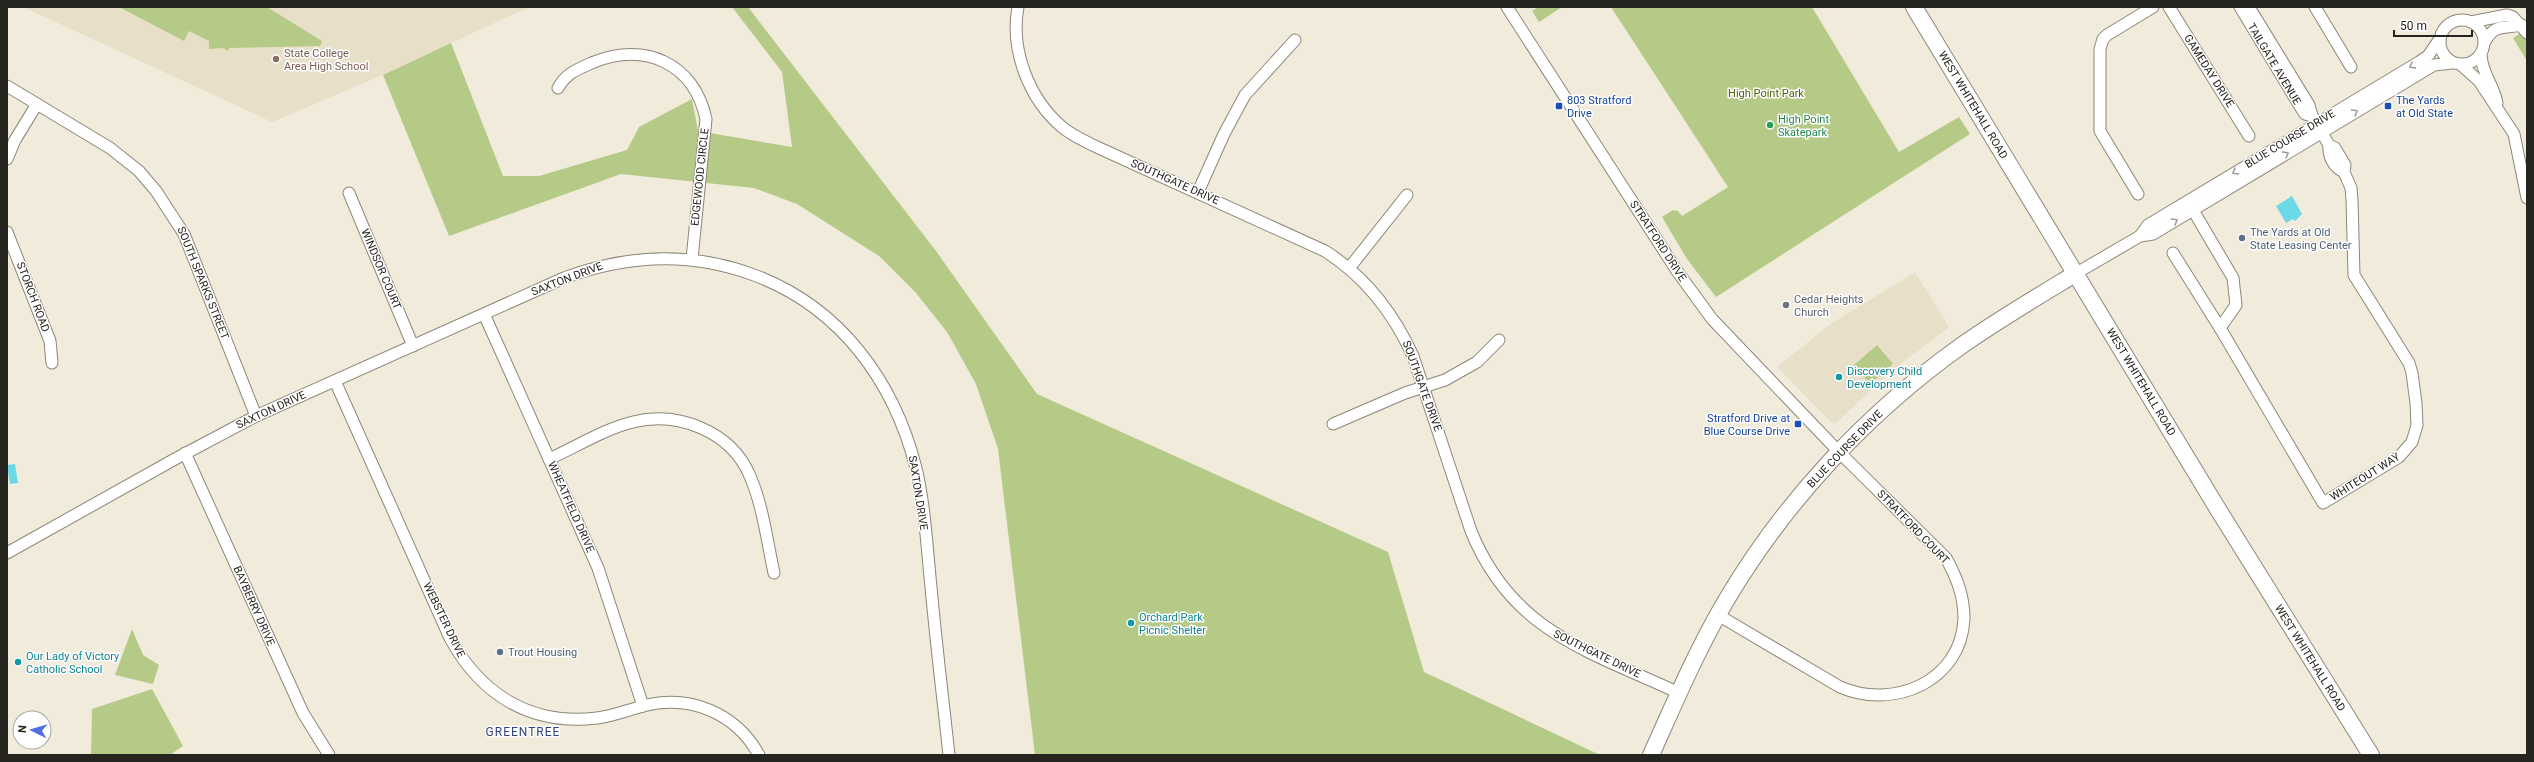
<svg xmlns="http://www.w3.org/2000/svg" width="2534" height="762" viewBox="0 0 2534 762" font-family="Roboto,sans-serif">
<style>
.built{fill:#e8dfc8}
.green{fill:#b6ca87}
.water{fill:#6cd9e7}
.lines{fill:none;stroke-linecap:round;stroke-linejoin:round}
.minor-casing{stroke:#8d8779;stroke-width:13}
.secondary-casing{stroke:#8d8779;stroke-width:18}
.minor{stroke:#fff;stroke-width:11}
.secondary{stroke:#fff;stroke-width:16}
.oneway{stroke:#9d9c9a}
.education-dot{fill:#8d6e63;stroke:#fff;stroke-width:1.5}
.transit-dot{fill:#1a4fb4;stroke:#fff;stroke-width:1.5}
.leisure-dot{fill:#2e9e5b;stroke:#fff;stroke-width:1.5}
.service-dot{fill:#5c6f8a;stroke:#fff;stroke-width:1.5}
.worship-dot{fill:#6b7280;stroke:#fff;stroke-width:1.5}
.culture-dot{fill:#0f9aa8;stroke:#fff;stroke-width:1.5}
.labels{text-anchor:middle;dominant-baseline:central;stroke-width:3;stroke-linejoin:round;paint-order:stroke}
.education-label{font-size:11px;fill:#785e54;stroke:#fff;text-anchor:start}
.street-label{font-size:11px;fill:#26241e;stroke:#fff}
.park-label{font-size:11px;fill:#4d600b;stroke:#fff}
.transit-label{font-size:11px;fill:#164399;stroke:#fff;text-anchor:start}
.leisure-label{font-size:11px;fill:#27864d;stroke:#fff;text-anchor:start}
.service-label{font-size:11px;fill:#4e5e75;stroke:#fff;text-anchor:start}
.worship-label{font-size:11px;fill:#5b616d;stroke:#fff;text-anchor:start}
.culture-label{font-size:11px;fill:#0d838f;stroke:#fff;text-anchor:start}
.neighbourhood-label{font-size:12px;letter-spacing:1px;fill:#31437d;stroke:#fff}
</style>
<rect width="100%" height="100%" fill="#f1ebdb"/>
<!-- built -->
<g class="built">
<path d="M23,7H529L383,75L272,122Z"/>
<path d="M1915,272L1949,327L1888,374L1834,425L1777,367L1829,325Z"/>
</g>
<!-- green -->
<g class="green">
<path d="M119,7H267L322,41L320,46L229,48L228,51L223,48L209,49V41L189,31L184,41Z"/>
<path d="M732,7H748L936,251L1037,394L1388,552L1424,672L1600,755H1035L998,449L976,384L947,332L916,293L879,256L797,204L754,188L621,174L449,236L383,75L451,43L503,176H539L627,150L639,127L692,99L698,131L792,147L782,72Z"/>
<path d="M1538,7H1562L1539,22L1532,11Z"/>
<path d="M1611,7H1812L1899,152L1959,117L1970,134L1716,297L1687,259L1662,217L1673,210L1678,211L1682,216L1728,187Z"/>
<path d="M2527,29V61L2513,38Z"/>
<path d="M1877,345L1893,364L1870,384L1854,365Z"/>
<path d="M132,629L143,655L159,665L153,684L115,675Z"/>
<path d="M152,689L183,746L170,755H91L92,709Z"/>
</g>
<!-- water -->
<g class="water">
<path d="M2292,196L2302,214L2295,221L2293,219L2286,223L2276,206Z"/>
<path d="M15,464L18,483L10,484L7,465Z"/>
</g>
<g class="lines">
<defs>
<g id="minor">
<path d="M1018,7C1010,50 1029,99 1062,127C1073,136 1086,142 1099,148L1325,251C1366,277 1393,312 1413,356L1471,531C1512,632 1589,651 1679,693"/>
<path d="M1507,7L1677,271L1712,319L1839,452L1946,558C1957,578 1964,596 1964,619C1961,682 1893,710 1840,687L1718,615"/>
<path d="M2169,7L2249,136"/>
<path d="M2240,7L2301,108L2305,114L2312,116"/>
<path d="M2315,7L2351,67"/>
<circle cx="2462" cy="42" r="22"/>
<path d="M2471,22L2507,15L2513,17L2527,33"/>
<path d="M2484,43C2495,23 2502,29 2522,25"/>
<path d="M2481,54C2481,72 2494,85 2497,103"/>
<path d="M2461,65L2479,81L2514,134L2527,198"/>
<path d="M7,86L110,148L139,171L156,191L184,234L256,416"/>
<path d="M558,88C566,73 578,69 594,62C645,42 694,63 706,119L692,259"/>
<path d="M2329,145C2328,156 2333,167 2344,172"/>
<path d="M7,159L15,140L37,104"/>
<path d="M1198,192L1224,134L1245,95L1295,40"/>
<path d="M349,193L413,346"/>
<path d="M2138,194L2100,131V49L2103,39L2107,35L2153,7"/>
<path d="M2190,205L2233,278L2236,305L2220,328"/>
<path d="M7,232L50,341L52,363"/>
<path d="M2140,236L2148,225L2419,62L2428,56L2439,40"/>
<path d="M2173,253L2220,328L2323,503L2399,457L2412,442L2417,425L2416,403L2412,373L2409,363L2354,275L2352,200L2351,188L2344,172L2345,165L2335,148L2329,145L2312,116L2309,105L2249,7"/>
<path d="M1350,267L1407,195"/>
<path d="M2075,274L2140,236L2153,234L2434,65L2452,63"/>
<path d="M484,314L598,568L643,706"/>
<path d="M335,381L450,638C481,695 531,726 597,718C613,716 628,710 643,706C690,694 736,713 759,755"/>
<path d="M1333,424L1405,393L1445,380L1477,362L1499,340"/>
<path d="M185,453L303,713L329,755"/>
<path d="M549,459C576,447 604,429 633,422C678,411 731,431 750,476C763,506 767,541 774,573"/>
<path d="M7,553L175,459L256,416L564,278C628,254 690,251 754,275C840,307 894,381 916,468C925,505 927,549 931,587C936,643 943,699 949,755"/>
</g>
<g id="secondary">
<path d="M1914,7L2216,506L2371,755"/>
<path d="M1651,755C1674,704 1696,652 1724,604C1783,503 1866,414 1961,346C1998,320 2037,297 2075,274"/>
</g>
</defs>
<!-- minor casing -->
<use href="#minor" class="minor-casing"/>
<!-- secondary casing -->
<use href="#secondary" class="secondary-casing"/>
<!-- minor -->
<use href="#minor" class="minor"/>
<!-- secondary -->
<use href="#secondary" class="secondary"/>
</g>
<!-- one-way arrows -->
<defs><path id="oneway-chevron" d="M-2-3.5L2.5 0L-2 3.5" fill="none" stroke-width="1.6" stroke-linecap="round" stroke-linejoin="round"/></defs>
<g class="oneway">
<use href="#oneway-chevron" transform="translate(2412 66) rotate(150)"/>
<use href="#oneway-chevron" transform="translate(2355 112) rotate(-31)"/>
<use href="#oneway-chevron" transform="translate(2286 154) rotate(-31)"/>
<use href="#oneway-chevron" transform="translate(2235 172) rotate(149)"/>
<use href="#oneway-chevron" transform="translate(2175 221) rotate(-31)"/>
</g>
<!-- markers -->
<circle class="education-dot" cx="276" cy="59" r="4"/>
<g class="transit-dot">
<rect x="1555" y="102" width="8" height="8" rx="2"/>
<rect x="2384" y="102" width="8" height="8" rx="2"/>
<rect x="1794" y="420" width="8" height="8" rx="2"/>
</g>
<circle class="leisure-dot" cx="1770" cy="125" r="4"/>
<g class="service-dot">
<circle cx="2242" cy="238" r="4"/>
<circle cx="500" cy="652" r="4"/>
</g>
<circle class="worship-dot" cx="1786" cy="305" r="4"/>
<g class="culture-dot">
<circle cx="1839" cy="377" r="4"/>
<circle cx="1131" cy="623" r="4"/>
<circle cx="18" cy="662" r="4"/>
</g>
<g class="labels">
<!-- education labels -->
<g class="education-label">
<text x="284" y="53">State College<tspan x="284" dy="13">Area High School</tspan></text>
</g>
<!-- street labels -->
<g class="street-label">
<text transform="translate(2274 64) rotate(59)">TAILGATE AVENUE</text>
<text transform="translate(2209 71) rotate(58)">GAMEDAY DRIVE</text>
<text transform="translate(1973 105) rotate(59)">WEST WHITEHALL ROAD</text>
<text transform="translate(2290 139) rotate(-31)">BLUE COURSE DRIVE</text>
<text transform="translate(700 177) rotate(-84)">EDGEWOOD CIRCLE</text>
<text transform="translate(1175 182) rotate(24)">SOUTHGATE DRIVE</text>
<text transform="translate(1658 241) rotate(57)">STRATFORD DRIVE</text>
<text transform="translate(381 269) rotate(67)">WINDSOR COURT</text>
<text transform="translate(567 279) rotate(-21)">SAXTON DRIVE</text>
<text transform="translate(203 283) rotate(68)">SOUTH SPARKS STREET</text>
<text transform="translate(33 297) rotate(69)">STORCH ROAD</text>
<text transform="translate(2141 382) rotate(59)">WEST WHITEHALL ROAD</text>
<text transform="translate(1422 386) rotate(70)">SOUTHGATE DRIVE</text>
<text transform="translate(271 410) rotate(-25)">SAXTON DRIVE</text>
<text transform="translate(1845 449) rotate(-46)">BLUE COURSE DRIVE</text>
<text transform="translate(2365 477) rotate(-32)">WHITEOUT WAY</text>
<text transform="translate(918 493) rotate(81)">SAXTON DRIVE</text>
<text transform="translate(571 507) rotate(66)">WHEATFIELD DRIVE</text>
<text transform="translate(1913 527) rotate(46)">STRATFORD COURT</text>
<text transform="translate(254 606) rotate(66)">BAYBERRY DRIVE</text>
<text transform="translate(444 620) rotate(64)">WEBSTER DRIVE</text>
<text transform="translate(1597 654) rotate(26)">SOUTHGATE DRIVE</text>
<text transform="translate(2310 658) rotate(58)">WEST WHITEHALL ROAD</text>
</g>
<!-- park labels -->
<g class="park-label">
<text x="1766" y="93">High Point Park</text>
</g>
<!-- transit labels -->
<g class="transit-label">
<text x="1567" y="100">803 Stratford<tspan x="1567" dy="13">Drive</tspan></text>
<text x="2396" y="100">The Yards<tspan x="2396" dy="13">at Old State</tspan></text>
<text x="1790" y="418" text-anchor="end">Stratford Drive at<tspan x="1790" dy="13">Blue Course Drive</tspan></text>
</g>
<!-- leisure labels -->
<g class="leisure-label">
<text x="1778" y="119">High Point<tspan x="1778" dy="13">Skatepark</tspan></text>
</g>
<!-- service labels -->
<g class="service-label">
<text x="2250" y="232">The Yards at Old<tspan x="2250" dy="13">State Leasing Center</tspan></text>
<text x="508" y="652">Trout Housing</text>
</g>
<!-- worship labels -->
<g class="worship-label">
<text x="1794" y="299">Cedar Heights<tspan x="1794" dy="13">Church</tspan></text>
</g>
<!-- culture labels -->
<g class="culture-label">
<text x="1847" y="371">Discovery Child<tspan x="1847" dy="13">Development</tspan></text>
<text x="1139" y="617">Orchard Park<tspan x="1139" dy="13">Picnic Shelter</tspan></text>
<text x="26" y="656">Our Lady of Victory<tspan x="26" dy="13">Catholic School</tspan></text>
</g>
<!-- neighbourhood labels -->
<g class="neighbourhood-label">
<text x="523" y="732">GREENTREE</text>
</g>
</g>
<!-- border -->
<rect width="2534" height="762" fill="none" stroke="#26241e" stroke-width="16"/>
<!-- north arrow -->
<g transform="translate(32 730) rotate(275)"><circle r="19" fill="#ffffff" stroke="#a8a7a5"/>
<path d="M0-3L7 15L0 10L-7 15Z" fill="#4e6fe3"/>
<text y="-6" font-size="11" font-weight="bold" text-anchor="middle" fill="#26241e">N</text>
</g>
<!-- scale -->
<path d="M2394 30v6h78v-6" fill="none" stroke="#26241e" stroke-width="2"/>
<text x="2400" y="30" font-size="12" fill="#26241e" stroke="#ffffff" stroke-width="3" paint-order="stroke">50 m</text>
</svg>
